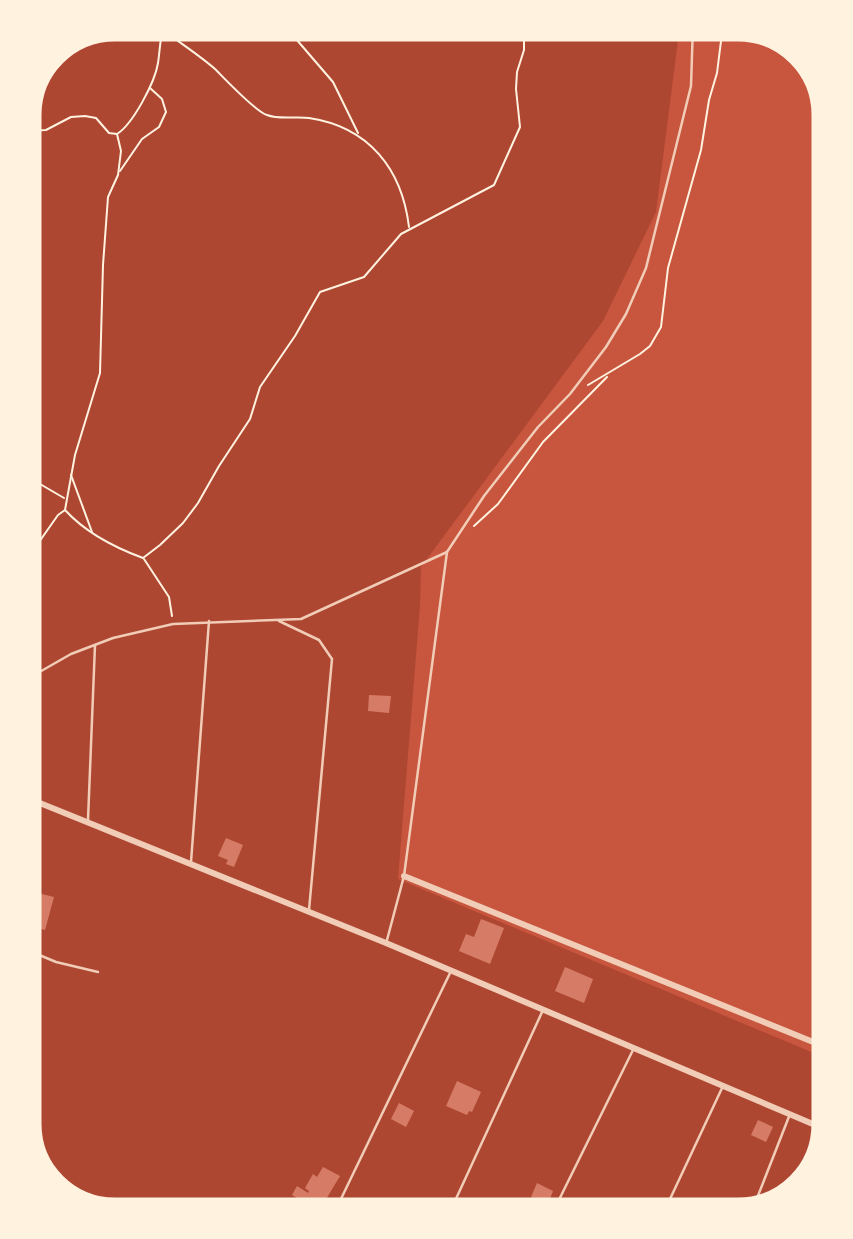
<svg xmlns="http://www.w3.org/2000/svg" width="853" height="1239" viewBox="0 0 853 1239" font-family="'Fira Sans',sans-serif">
<style>
.green{fill:#ae4732}
.building{fill:#d67c66}
.lines{fill:none;stroke-linecap:round;stroke-linejoin:round}
.path{stroke:#fff3e0;stroke-width:2}
.service{stroke:#f1ccb7;stroke-width:2.5}
.minor{stroke:#f1ccb7;stroke-width:6}
.rim{fill:none;stroke:#fff3e0;stroke-width:9}
</style>
<rect width="100%" height="100%" fill="#c8553d"/>
<!-- green -->
<path class="green" d="M115,25H680L656,212L603,321L421,567L420,606L398,879L828,1059V1125L816,1170L783,1203L739,1214H109L69,1202L36,1169L25,1124V108L55,47Z"/>
<!-- building -->
<g class="building">
<path d="M369,695L391,696L389,713L368,711Z"/>
<path d="M25,757L33,758L29,780L25,779Z"/>
<path d="M226,838L243,845L234,867L226,864L228,860L218,856Z"/>
<path d="M25,875L38,882L33,897L25,895Z"/>
<path d="M38,893L54,897L45,930L30,926Z"/>
<path d="M481,919L504,928L490,964L459,951L466,934L474,937Z"/>
<path d="M565,967L593,979L584,1003L555,991Z"/>
<path d="M457,1081L481,1092L472,1112L469,1111L467,1115L446,1106Z"/>
<path d="M399,1103L414,1111L406,1127L391,1119Z"/>
<path d="M758,1120L773,1127L766,1142L751,1135Z"/>
<path d="M323,1167L340,1176L325,1201L331,1204L325,1214L292,1195L297,1186L308,1193L309,1191L305,1188L313,1174L317,1177Z"/>
<path d="M537,1183L553,1191L548,1204L531,1197Z"/>
</g>
<g class="lines">
<!-- path -->
<g class="path">
<path d="M284,25L333,82L358,133"/>
<path d="M163,30C180,43 199,55 215,69C225,79 256,112 267,115C279,120 296,116 309,118C369,127 402,169 409,227"/>
<path d="M25,131L46,130L71,117L85,116L96,118L109,133L117,134"/>
<path d="M120,171L142,139L159,127L166,112L162,99L150,88"/>
<path d="M588,385L640,354L650,346L661,327L668,268L701,150L709,100L717,73L723,25"/>
<path d="M25,466L40,484L64,498"/>
<path d="M71,475L92,532"/>
<path d="M65,510C86,533 113,547 143,558L160,545L183,523L198,503L219,466L250,419L260,387L295,336L320,292L364,277L401,234L494,185L520,127L516,89L517,72L524,50V38L507,25"/>
<path d="M474,526L498,504L543,442L607,377"/>
<path d="M144,559L169,597L172,616"/>
<path d="M25,562L58,515L65,510L75,455L100,373L103,265L108,197L118,175L121,151L117,134C133,124 155,82 158,63C160,50 160,37 164,25"/>
</g>
<!-- service -->
<g class="service">
<path d="M279,621L319,640L332,659L309,910"/>
<path d="M25,686L36,674L71,654L113,638L173,624L301,619L447,552"/>
<path d="M88,820L95,645"/>
<path d="M191,862L209,621"/>
<path d="M387,940L404,876L447,552L484,496L538,427L570,394L606,347L626,314L646,268L691,86L693,25"/>
<path d="M25,949L56,962L98,972"/>
<path d="M339,1203L451,971"/>
<path d="M752,1211L790,1114"/>
<path d="M449,1214L543,1010"/>
<path d="M552,1214L634,1048"/>
<path d="M663,1214L723,1086"/>
</g>
<!-- minor -->
<g class="minor">
<path d="M25,797L386,943L827,1130"/>
<path d="M404,876L828,1048"/>
</g>
</g>
<!-- crop -->
<path d="M0 0H853V1239H0ZM115 37H738A78 78 0 0 1 816 115V1124A78 78 0 0 1 738 1202H115A78 78 0 0 1 37 1124V115A78 78 0 0 1 115 37Z" fill="#fff3e0" fill-rule="evenodd"/>
<path class="rim" d="M115 37H738A78 78 0 0 1 816 115V1124A78 78 0 0 1 738 1202H115A78 78 0 0 1 37 1124V115A78 78 0 0 1 115 37Z"/>
</svg>
